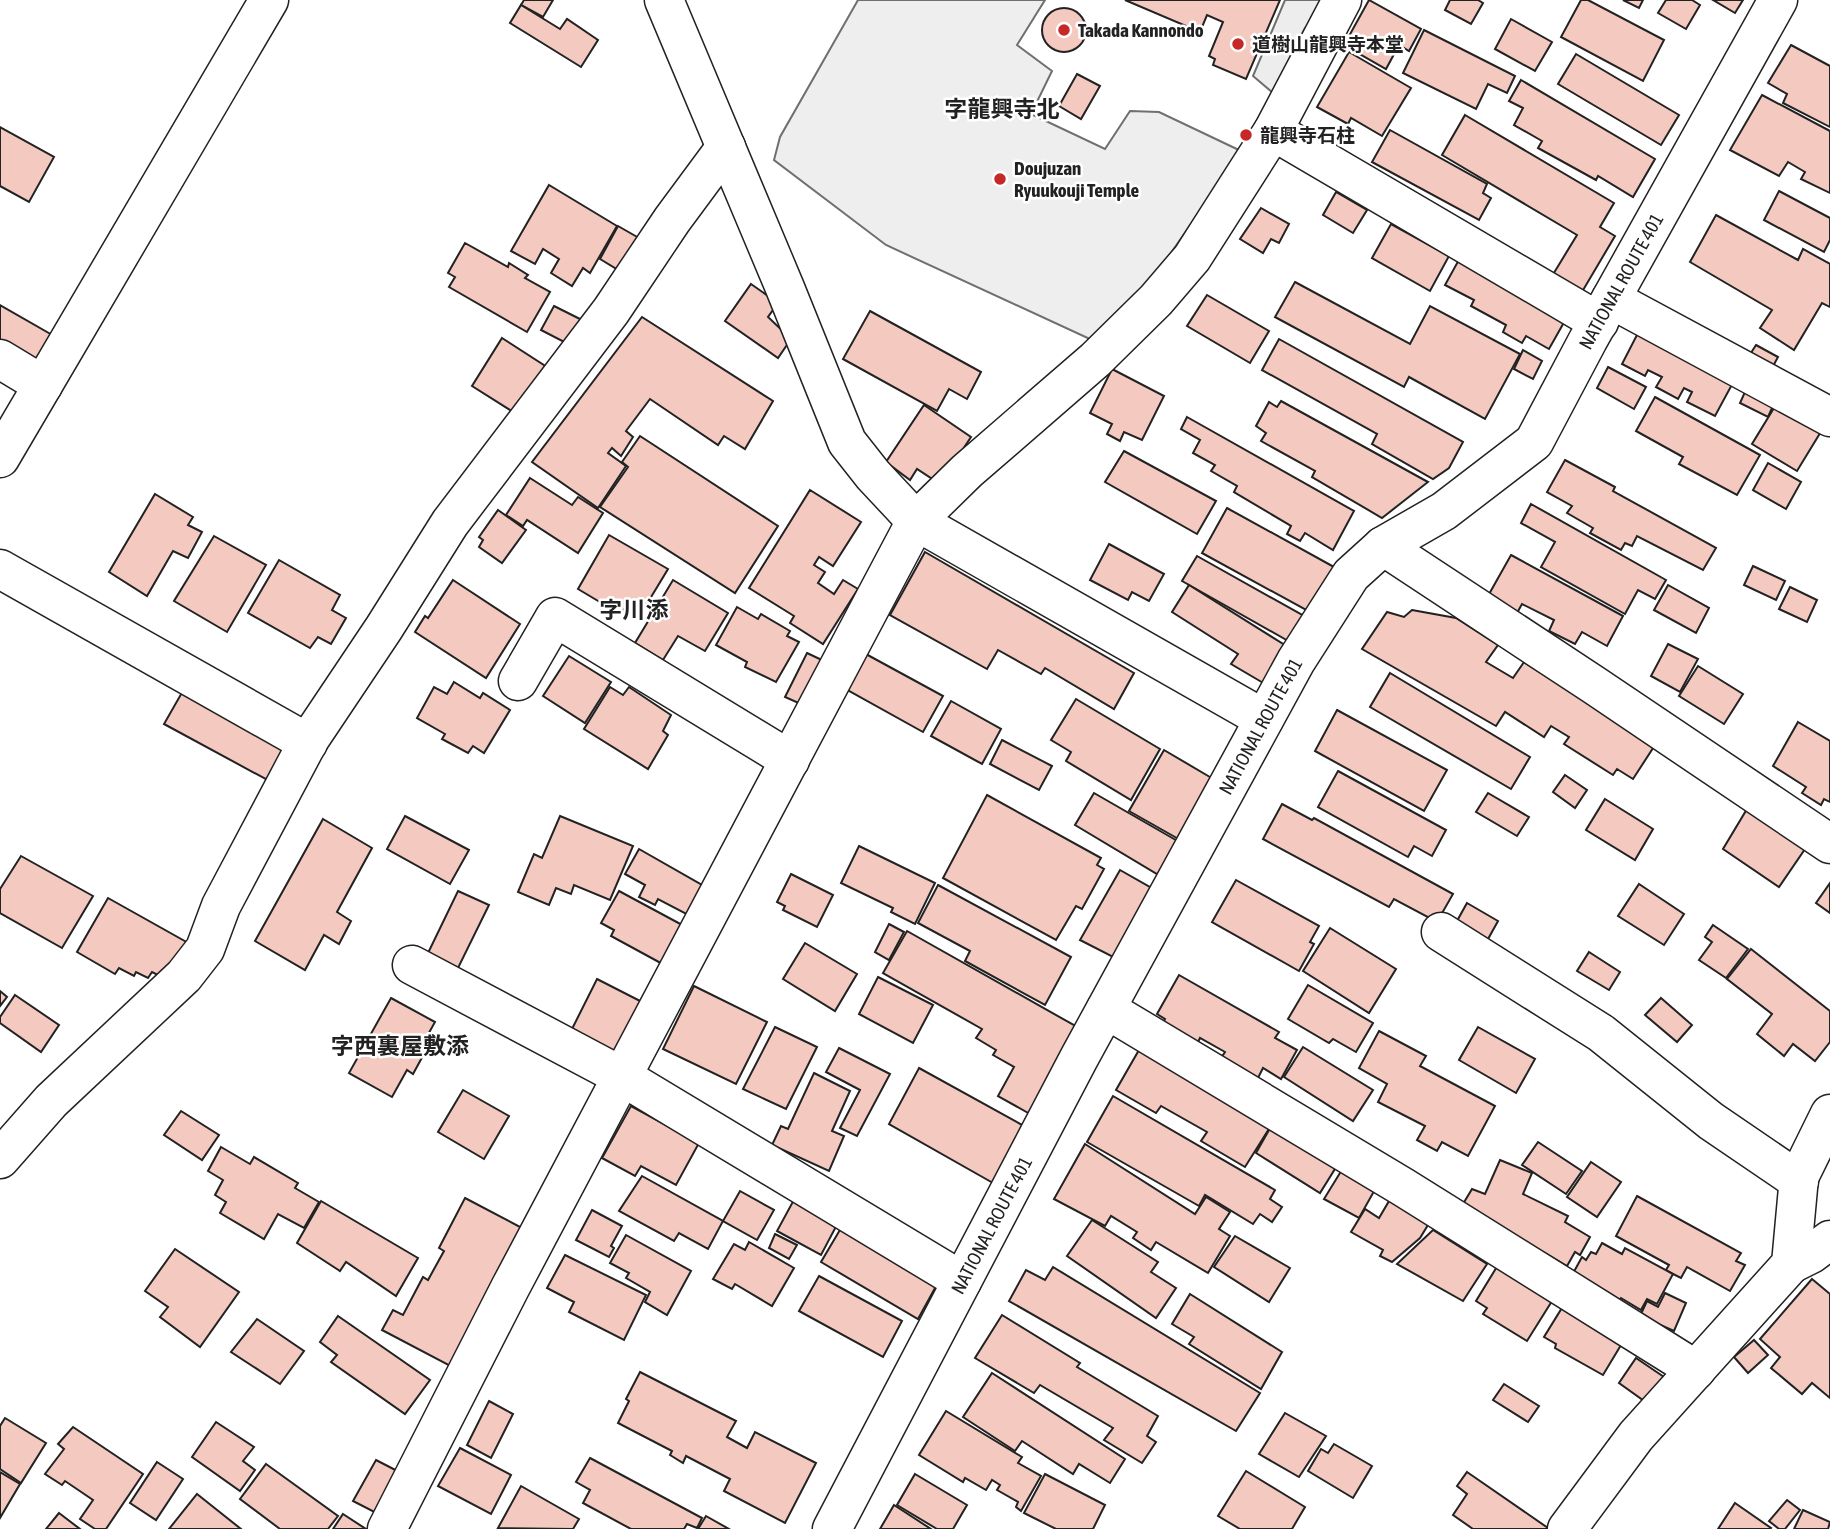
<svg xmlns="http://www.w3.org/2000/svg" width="1830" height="1529" viewBox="0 0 1830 1529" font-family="'Asap Condensed','Noto Sans JP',sans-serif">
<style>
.green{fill:#eee;stroke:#6f6f6f;stroke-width:2}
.parking{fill:#ededed;stroke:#6f6f6f;stroke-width:2}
.building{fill:#f3c9c0;stroke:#222;stroke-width:2}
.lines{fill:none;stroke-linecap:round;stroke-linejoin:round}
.minor-casing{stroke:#222;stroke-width:41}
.highway-casing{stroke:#222;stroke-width:41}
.minor{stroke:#fff;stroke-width:38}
.highway{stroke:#fff;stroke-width:38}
.poi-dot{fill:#c62828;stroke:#fff;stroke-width:2.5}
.labels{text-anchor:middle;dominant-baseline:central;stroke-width:5;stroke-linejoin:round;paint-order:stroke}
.poi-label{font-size:19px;font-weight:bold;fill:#222;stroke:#fff;text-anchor:start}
.street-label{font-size:19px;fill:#222;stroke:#fff}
.quarter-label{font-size:23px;font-weight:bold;fill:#222;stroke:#fff}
</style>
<rect width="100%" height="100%" fill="#fff"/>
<!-- green -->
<path class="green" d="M858,0H1045L1017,45L1052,71L1031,114L1105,149L1130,111L1159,112L1241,151L1160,269L1092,340L886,245L774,160L780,137Z"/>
<!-- parking -->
<path class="parking" d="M1285,0H1319L1325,3L1320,21L1305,28L1273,93L1253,76Z"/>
<!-- building -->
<g class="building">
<path d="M524,0H553L543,17L521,5Z"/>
<path d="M1125,0H1280L1246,79L1213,65L1215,59L1209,56L1223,22L1207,15L1200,32Z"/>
<path d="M1369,0L1421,29L1409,51L1399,45L1386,69L1344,45Z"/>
<path d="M1450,0H1478L1483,3L1471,24L1445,10Z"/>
<path d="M1581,0H1588L1664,40L1643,81L1561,37Z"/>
<path d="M1623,0H1643L1639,8Z"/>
<path d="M1666,0H1692L1700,5L1686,29L1658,13Z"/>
<path d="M1713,0H1743L1735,13Z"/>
<path d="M521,5L560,29L567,19L598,40L581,67L510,23Z"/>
<circle cx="1064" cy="30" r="22"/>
<path d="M1511,19L1552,42L1535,71L1495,49Z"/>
<path d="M1424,30L1515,76L1507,93L1488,84L1476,109L1403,73Z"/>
<path d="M1791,45L1830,66V127L1783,103L1787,94L1768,83Z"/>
<path d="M1349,52L1411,88L1382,136L1351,118L1348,124L1317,107Z"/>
<path d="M1576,54L1679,115L1661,145L1558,84Z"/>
<path d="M1077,74L1100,86L1081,119L1059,106Z"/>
<path d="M1521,80L1655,159L1633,197L1598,176L1596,180L1538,148L1542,141L1514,125L1523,108L1509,101Z"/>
<path d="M1762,95L1830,131V193L1801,179L1805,172L1788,162L1779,176L1730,150Z"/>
<path d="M1465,115L1614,203L1600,227L1615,236L1579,297L1549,281L1577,235L1442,155Z"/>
<path d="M0,127L54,157L29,202L0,186Z"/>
<path d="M1390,130L1487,184L1483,193L1491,198L1479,220L1372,162Z"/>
<path d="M549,185L617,226L590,273L583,268L572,286L551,273L559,259L543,249L535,264L511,251Z"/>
<path d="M1779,191L1830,218V240L1824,252L1764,220Z"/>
<path d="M1336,192L1367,210L1353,233L1323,215Z"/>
<path d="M1261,208L1289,224L1279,243L1271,239L1263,253L1240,239Z"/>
<path d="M1716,215L1798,260L1803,249L1830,264V307L1822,303L1794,350L1760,328L1772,310L1690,262Z"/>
<path d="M1391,224L1449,256L1430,291L1372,258Z"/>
<path d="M618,226L639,238L620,271L600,259Z"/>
<path d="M465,243L508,267L509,263L528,275L525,278L550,292L527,332L449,287L455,277L448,273Z"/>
<path d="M1461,256L1567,317L1549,349L1526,336L1522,343L1503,332L1506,325L1471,306L1474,300L1445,285Z"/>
<path d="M1295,282L1410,344L1430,306L1520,354L1485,419L1409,377L1404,387L1275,317Z"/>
<path d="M751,284L778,303L768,317L791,339L778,358L725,321Z"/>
<path d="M1207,295L1269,331L1250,363L1187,326Z"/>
<path d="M0,305L54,336L33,370L0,351Z"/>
<path d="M554,306L582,320L568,344L541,330Z"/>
<path d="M870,311L981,372L967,399L949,389L937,411L843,359Z"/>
<path d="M642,317L773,401L745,449L724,436L718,445L650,399L626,431L633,437L621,456L612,448L608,453L626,466L598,508L532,462Z"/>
<path d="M1640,329L1735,379L1715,416L1687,402L1692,392L1684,388L1678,399L1656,387L1662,377L1648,370L1645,376L1622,364Z"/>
<path d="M502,338L550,369L518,415L472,386Z"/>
<path d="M1279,339L1463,442L1449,468L1433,479L1372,444L1377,434L1262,370Z"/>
<path d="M1756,345L1778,357L1771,370L1749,356Z"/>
<path d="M1523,350L1542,361L1533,379L1514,369Z"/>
<path d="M1608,367L1646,387L1634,409L1597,388Z"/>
<path d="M1112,369L1164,396L1142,440L1124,432L1120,441L1107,434L1112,424L1090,413Z"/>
<path d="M1749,383L1777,397L1768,417L1740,403Z"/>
<path d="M1655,397L1760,455L1737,495L1679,464L1683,457L1636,431Z"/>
<path d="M1780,398L1825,425L1797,471L1752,444Z"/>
<path d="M1281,401L1428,482L1382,518L1312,477L1315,471L1261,441L1266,433L1256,426L1269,402L1277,407Z"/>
<path d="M924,405L971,437L940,484L917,469L910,480L886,462Z"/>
<path d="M1187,417L1354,511L1333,550L1305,533L1300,541L1287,534L1291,526L1234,492L1237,486L1211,471L1215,465L1193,453L1200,440L1181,429Z"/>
<path d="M640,436L778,526L735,593L600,507L628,467L622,462Z"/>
<path d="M1124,451L1216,501L1197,534L1105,482Z"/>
<path d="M1565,460L1615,487L1613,491L1716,548L1703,570L1637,536L1632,546L1625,543L1621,550L1590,533L1593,528L1567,513L1572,506L1547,492Z"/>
<path d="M1768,463L1801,482L1786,509L1753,490Z"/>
<path d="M530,478L572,505L578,497L603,513L578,553L527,520L523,526L506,515Z"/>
<path d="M810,490L861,522L833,566L819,557L814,565L825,572L818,583L834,594L843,580L858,589L823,644L790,623L794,616L749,588Z"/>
<path d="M155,494L193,517L188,525L202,532L188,558L173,551L147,596L109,572Z"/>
<path d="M1531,504L1666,580L1655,599L1638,590L1625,614L1541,567L1555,542L1521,523Z"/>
<path d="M1227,508L1334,567L1308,611L1202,553Z"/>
<path d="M498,510L526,530L502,563L479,547L483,540L479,537Z"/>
<path d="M609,535L668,569L639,617L624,609L620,614L578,589Z"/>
<path d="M214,536L266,565L227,632L174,601Z"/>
<path d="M1109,544L1164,574L1149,601L1132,592L1128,600L1090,580Z"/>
<path d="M925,552L1134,673L1114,709L1045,668L1041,674L998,650L987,669L890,615Z"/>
<path d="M1511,555L1623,616L1607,646L1582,632L1575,644L1549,631L1554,620L1522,604L1517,613L1488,596Z"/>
<path d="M1197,556L1304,616L1290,642L1182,581Z"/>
<path d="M279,560L340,595L332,610L346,618L331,644L318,637L310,648L248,613Z"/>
<path d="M1753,566L1785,581L1776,600L1744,585Z"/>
<path d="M453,580L520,624L486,678L415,632L425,616L428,618Z"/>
<path d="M673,580L728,613L705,651L678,636L663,660L635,643Z"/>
<path d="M1189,585L1288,647L1265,684L1231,664L1238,654L1172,612Z"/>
<path d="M1668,585L1709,608L1696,633L1654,610Z"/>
<path d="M1790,587L1817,600L1807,622L1779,609Z"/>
<path d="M737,607L758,619L761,614L790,631L787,636L799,642L776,682L745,667L747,662L716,645Z"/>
<path d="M1412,610L1456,618L1498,645L1486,662L1513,678L1524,662L1655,745L1633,779L1617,769L1613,775L1564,744L1569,737L1551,726L1544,737L1505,712L1496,726L1362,649L1387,612L1404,617Z"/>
<path d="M1668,644L1698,659L1680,692L1651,676Z"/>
<path d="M807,653L824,661L803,705L785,697Z"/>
<path d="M864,653L943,696L923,732L844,688Z"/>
<path d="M569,656L611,682L585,723L543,696Z"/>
<path d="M1698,666L1743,694L1724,724L1679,696Z"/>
<path d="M1390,673L1530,757L1511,789L1370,707Z"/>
<path d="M454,682L480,698L483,693L510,710L484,753L473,746L468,753L442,739L445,734L417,718L434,687L447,694Z"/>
<path d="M610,687L623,695L629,687L671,715L663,731L668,735L648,769L584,729Z"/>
<path d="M184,689L292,749L273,783L164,724Z"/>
<path d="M1076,699L1160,749L1131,800L1066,761L1071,752L1051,740Z"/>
<path d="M951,701L1001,729L982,764L931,736Z"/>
<path d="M1337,710L1447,770L1424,811L1315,751Z"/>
<path d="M1798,722L1830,741V802L1824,799L1821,805L1802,793L1806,787L1773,766Z"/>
<path d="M1002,740L1052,766L1039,790L990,764Z"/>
<path d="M1164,750L1215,780L1182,841L1129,811Z"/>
<path d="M1338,771L1446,830L1432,856L1414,846L1408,857L1318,807Z"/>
<path d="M1565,775L1587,790L1575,808L1553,792Z"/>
<path d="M1094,793L1181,843L1162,877L1075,825Z"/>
<path d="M1488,793L1529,817L1517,836L1476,812Z"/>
<path d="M987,795L1101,858L1097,865L1104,869L1082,909L1076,906L1056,940L943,878Z"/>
<path d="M1605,799L1653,829L1635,860L1586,830Z"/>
<path d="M1282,804L1312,820L1314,818L1453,894L1437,922L1394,899L1389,907L1263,839Z"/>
<path d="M1747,809L1805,849L1779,887L1723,849Z"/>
<path d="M405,816L469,850L450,884L387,849Z"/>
<path d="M560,816L633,846L610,900L574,885L571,894L556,888L549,905L518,892L534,854L542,858Z"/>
<path d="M323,819L372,848L337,912L351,921L339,944L324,935L305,970L255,941Z"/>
<path d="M859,846L935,883L915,924L891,912L893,908L841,883Z"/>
<path d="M639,849L709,889L694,918L658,899L655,905L639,897L645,885L625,874Z"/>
<path d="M21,856L93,896L62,948L0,913V889Z"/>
<path d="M1120,870L1155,890L1117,959L1080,940Z"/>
<path d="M791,874L833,895L817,927L783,910L785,906L777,902Z"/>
<path d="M1236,880L1319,926L1310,942L1314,944L1299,971L1212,922Z"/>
<path d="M1830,883V913L1816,903Z"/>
<path d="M1639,884L1684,914L1664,945L1618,916Z"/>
<path d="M938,885L1071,957L1045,1005L965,961L970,951L918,923Z"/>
<path d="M458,891L489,905L458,968L428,953Z"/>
<path d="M619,891L686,927L668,967L611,936L614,930L601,923Z"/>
<path d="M108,898L190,944L164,978L152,972L148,978L136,972L134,976L119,968L115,974L77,952Z"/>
<path d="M1467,903L1498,921L1483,948L1452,930Z"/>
<path d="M889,924L904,932L889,960L875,952Z"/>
<path d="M1713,925L1748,949L1726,978L1699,960L1712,942L1705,937Z"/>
<path d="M1330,928L1396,969L1369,1013L1303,971Z"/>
<path d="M907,931L1079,1028L1030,1114L998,1096L1014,1067L993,1055L996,1050L976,1038L982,1029L883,973Z"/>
<path d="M805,943L857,974L835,1011L783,979Z"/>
<path d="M1751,949L1830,1011V1042L1815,1061L1793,1044L1784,1056L1757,1034L1772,1014L1727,979Z"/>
<path d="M1589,952L1620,972L1609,990L1577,971Z"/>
<path d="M1179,975L1279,1032L1275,1038L1297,1050L1281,1079L1263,1068L1258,1078L1221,1058L1225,1052L1200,1038L1196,1046L1161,1026L1165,1019L1157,1014Z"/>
<path d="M878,977L933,1005L913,1043L859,1014Z"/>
<path d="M597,979L646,1004L620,1057L570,1033Z"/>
<path d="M1308,985L1373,1023L1356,1052L1333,1039L1329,1043L1288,1019Z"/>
<path d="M694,986L767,1022L736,1084L663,1049Z"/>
<path d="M0,991L7,997L0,1006Z"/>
<path d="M15,995L59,1025L41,1052L0,1023V1017Z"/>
<path d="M391,998L435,1022L420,1049L425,1052L413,1074L407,1070L392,1097L349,1073Z"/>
<path d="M1661,998L1692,1025L1677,1042L1645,1015Z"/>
<path d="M775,1027L817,1047L786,1109L743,1089Z"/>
<path d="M1478,1027L1535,1059L1516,1093L1459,1060Z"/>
<path d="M1379,1031L1426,1056L1420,1066L1495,1106L1468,1156L1442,1142L1437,1151L1417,1140L1425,1126L1378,1102L1387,1084L1359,1068Z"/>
<path d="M1143,1043L1272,1124L1245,1167L1201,1141L1207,1132L1161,1106L1156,1113L1116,1090Z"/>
<path d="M1303,1047L1373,1090L1353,1121L1284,1077Z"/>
<path d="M839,1048L890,1074L857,1136L840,1128L860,1090L826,1072Z"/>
<path d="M919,1068L1024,1126L993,1183L889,1124Z"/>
<path d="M814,1073L850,1091L832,1131L844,1136L829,1171L772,1145L781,1126L788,1129Z"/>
<path d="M463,1090L509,1116L484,1159L438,1132Z"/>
<path d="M1113,1096L1275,1190L1270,1199L1282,1207L1272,1222L1260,1214L1253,1224L1205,1195L1199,1206L1087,1142Z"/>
<path d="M631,1106L699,1143L676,1185L641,1166L635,1176L602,1158Z"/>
<path d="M181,1111L219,1135L202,1160L164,1135Z"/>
<path d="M1273,1123L1338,1164L1320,1193L1256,1153Z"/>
<path d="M1538,1142L1582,1171L1566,1194L1522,1165Z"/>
<path d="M1085,1144L1195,1214L1206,1197L1230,1212L1219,1229L1230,1236L1208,1273L1156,1242L1151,1250L1133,1238L1137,1232L1111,1216L1105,1226L1054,1199Z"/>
<path d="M221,1147L250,1164L254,1157L298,1183L295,1188L319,1202L304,1228L278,1214L264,1239L220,1213L226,1202L215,1195L223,1180L208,1171Z"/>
<path d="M1500,1160L1532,1173L1523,1194L1568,1216L1565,1222L1590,1237L1580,1255L1575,1252L1567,1266L1545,1253L1542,1257L1460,1209L1472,1189L1485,1194Z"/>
<path d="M1591,1162L1621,1182L1597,1217L1567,1197Z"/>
<path d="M1343,1168L1377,1186L1359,1218L1324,1199Z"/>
<path d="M642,1176L723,1221L708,1249L679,1233L674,1241L619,1211Z"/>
<path d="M740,1191L774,1210L757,1240L723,1221Z"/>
<path d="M796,1196L840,1219L821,1255L777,1231Z"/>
<path d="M1392,1196L1431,1220L1420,1238L1392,1262L1380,1256L1383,1250L1351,1232L1365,1209L1379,1218Z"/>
<path d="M1637,1196L1741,1253L1736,1261L1745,1265L1730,1291L1687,1267L1681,1278L1673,1274L1666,1270L1669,1265L1616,1236Z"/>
<path d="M465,1198L522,1228L456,1369L382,1330L393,1310L403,1315L423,1277L428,1280L444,1251L439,1248Z"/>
<path d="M321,1201L418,1258L396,1296L346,1262L340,1271L297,1243Z"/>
<path d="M592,1210L622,1226L611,1246L614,1248L609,1257L576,1240Z"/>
<path d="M1092,1220L1158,1262L1151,1272L1176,1288L1156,1318L1067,1256Z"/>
<path d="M844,1223L940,1279L918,1319L821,1262Z"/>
<path d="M1433,1230L1487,1264L1463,1301L1397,1264Z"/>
<path d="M775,1234L797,1245L789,1259L769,1248Z"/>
<path d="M626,1235L691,1271L667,1315L645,1302L650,1292L626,1278L629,1273L610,1263Z"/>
<path d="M1235,1236L1290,1268L1269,1302L1214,1267Z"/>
<path d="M749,1242L794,1268L772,1306L735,1284L732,1289L713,1279L734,1244L745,1250Z"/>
<path d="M1602,1243L1622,1254L1625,1248L1673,1274L1657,1304L1647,1299L1641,1310L1621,1298L1618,1303L1571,1277L1582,1257L1586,1260L1591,1252L1596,1254Z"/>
<path d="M175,1249L239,1292L200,1347L160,1317L168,1307L145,1291Z"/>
<path d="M565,1255L646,1295L624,1340L569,1312L574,1302L547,1288Z"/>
<path d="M1498,1265L1552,1301L1527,1341L1483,1314L1487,1308L1476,1301Z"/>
<path d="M1053,1267L1260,1393L1236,1431L1009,1301L1026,1270L1045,1280Z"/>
<path d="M819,1276L902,1321L883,1357L799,1311Z"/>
<path d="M1812,1279L1830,1294V1398L1812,1383L1802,1394L1771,1368L1780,1357L1760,1339Z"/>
<path d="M1665,1293L1686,1303L1674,1331L1640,1316L1647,1301L1658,1307Z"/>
<path d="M1190,1294L1282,1352L1261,1389L1189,1344L1194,1337L1172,1324Z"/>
<path d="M1565,1303L1624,1340L1603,1375L1555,1348L1556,1344L1544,1337Z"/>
<path d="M1002,1315L1080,1363L1077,1367L1158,1416L1147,1436L1156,1442L1142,1463L1104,1440L1113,1428L1040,1385L1034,1393L975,1358Z"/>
<path d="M338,1316L430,1380L405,1414L331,1362L337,1355L320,1342Z"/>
<path d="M257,1319L304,1351L280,1384L231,1352Z"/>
<path d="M1754,1340L1768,1355L1748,1373L1734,1357Z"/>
<path d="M1636,1358L1664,1377L1647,1403L1619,1383Z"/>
<path d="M640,1372L736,1421L727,1437L747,1448L755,1432L816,1463L785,1523L724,1491L730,1479L686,1456L683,1463L670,1455L672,1451L618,1423L629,1401L626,1399Z"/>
<path d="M992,1373L1125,1459L1110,1483L1079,1464L1073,1474L1022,1441L1015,1451L963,1417Z"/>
<path d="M1504,1384L1539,1406L1528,1422L1493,1400Z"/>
<path d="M489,1401L513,1414L491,1458L467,1445Z"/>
<path d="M946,1411L1022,1457L1018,1463L1041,1476L1021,1511L1016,1507L1018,1502L997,1490L1000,1485L992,1480L986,1490L965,1478L963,1482L919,1455Z"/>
<path d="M1285,1413L1326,1436L1299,1477L1259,1454Z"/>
<path d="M5,1418L46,1443L21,1483L0,1469V1426Z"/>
<path d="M216,1422L254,1447L243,1461L255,1470L240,1491L192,1457Z"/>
<path d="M73,1427L143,1474L106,1529H95L80,1519L93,1500L65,1481L62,1485L45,1474L64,1449L58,1444Z"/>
<path d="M1334,1444L1372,1466L1353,1498L1308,1471L1321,1449L1328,1453Z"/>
<path d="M460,1448L511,1475L491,1514L438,1486Z"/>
<path d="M590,1458L702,1518L697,1528L687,1524L684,1529H631L583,1503L590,1490L576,1482Z"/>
<path d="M376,1460L407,1476L386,1518L353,1501Z"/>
<path d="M157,1462L183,1479L156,1520L130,1503Z"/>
<path d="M266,1464L338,1516L328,1529H280L240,1499Z"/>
<path d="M1246,1471L1305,1507L1292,1529H1240L1218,1516Z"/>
<path d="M0,1472L20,1484L0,1518Z"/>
<path d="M1467,1472L1548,1528L1547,1529H1473L1453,1515L1467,1494L1457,1486Z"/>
<path d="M915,1474L967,1505L953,1529H937L897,1505Z"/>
<path d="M1045,1474L1105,1505L1093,1529H1056L1024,1513Z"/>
<path d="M521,1486L579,1519L573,1529L498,1528Z"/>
<path d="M197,1494L241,1529H169Z"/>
<path d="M1787,1500L1800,1510L1785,1529H1779L1769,1521Z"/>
<path d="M1735,1503L1771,1528L1770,1529H1718Z"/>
<path d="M894,1505L931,1529H880Z"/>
<path d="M1803,1510L1830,1522L1828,1529H1794Z"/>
<path d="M59,1513L80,1529H46Z"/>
<path d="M343,1514L366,1529H333Z"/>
<path d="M706,1516L729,1529H698Z"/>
</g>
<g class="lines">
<defs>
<g id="minor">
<path d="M664,0L785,288L847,442L873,475L916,521L1264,719"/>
<path d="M1273,131L1599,322"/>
<path d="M1611,299L1830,417"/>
<path d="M0,359L43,385"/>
<path d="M0,458L269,0"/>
<path d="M1383,546L1594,685L1830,844"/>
<path d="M0,569L308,743"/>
<path d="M518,681L555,617L790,760"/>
<path d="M1441,932L1601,1033L1711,1121L1799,1181"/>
<path d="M412,965L623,1077L962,1281"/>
<path d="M1106,1009L1403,1187L1696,1370"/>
<path d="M0,1159L51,1101L184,976L205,949L221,906L309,740L384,628L450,523L611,311L672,220L726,147"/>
<path d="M1791,1264L1811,1254L1830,1240"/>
<path d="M387,1529L510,1288L916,521L967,471L1095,360L1156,300L1192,258L1273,131L1342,0"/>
<path d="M1567,1529L1636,1436L1791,1264L1799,1177L1830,1114"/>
</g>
<g id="highway">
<path id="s1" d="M832,1529L1079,1058L1296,661L1351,575L1383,546L1444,511L1534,442L1588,340L1778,0"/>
</g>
</defs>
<!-- minor casing -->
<use href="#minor" class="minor-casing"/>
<!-- highway casing -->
<use href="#highway" class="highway-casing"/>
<!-- minor -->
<use href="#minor" class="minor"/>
<!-- highway -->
<use href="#highway" class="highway"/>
</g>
<!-- markers -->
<g class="poi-dot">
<circle cx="1064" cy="30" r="7"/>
<circle cx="1238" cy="44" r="7"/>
<circle cx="1246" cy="135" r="7"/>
<circle cx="1000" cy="179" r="7"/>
</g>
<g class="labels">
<!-- poi labels -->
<g class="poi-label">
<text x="1078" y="30">Takada Kannondo</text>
<text x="1252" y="44">道樹山龍興寺本堂</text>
<text x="1260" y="135">龍興寺石柱</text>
<text x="1014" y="168">Doujuzan<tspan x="1014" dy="22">Ryuukouji Temple</tspan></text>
</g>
<!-- street labels -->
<g class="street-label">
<text stroke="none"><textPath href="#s1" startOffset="1496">NATIONAL ROUTE 401</textPath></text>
<text stroke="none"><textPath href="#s1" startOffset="910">NATIONAL ROUTE 401</textPath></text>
<text stroke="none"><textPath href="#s1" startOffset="343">NATIONAL ROUTE 401</textPath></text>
</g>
<!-- quarter labels -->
<g class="quarter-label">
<text x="1002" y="109">字龍興寺北</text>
<text x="634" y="610">字川添</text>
<text x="400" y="1046">字西裏屋敷添</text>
</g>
</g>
</svg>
